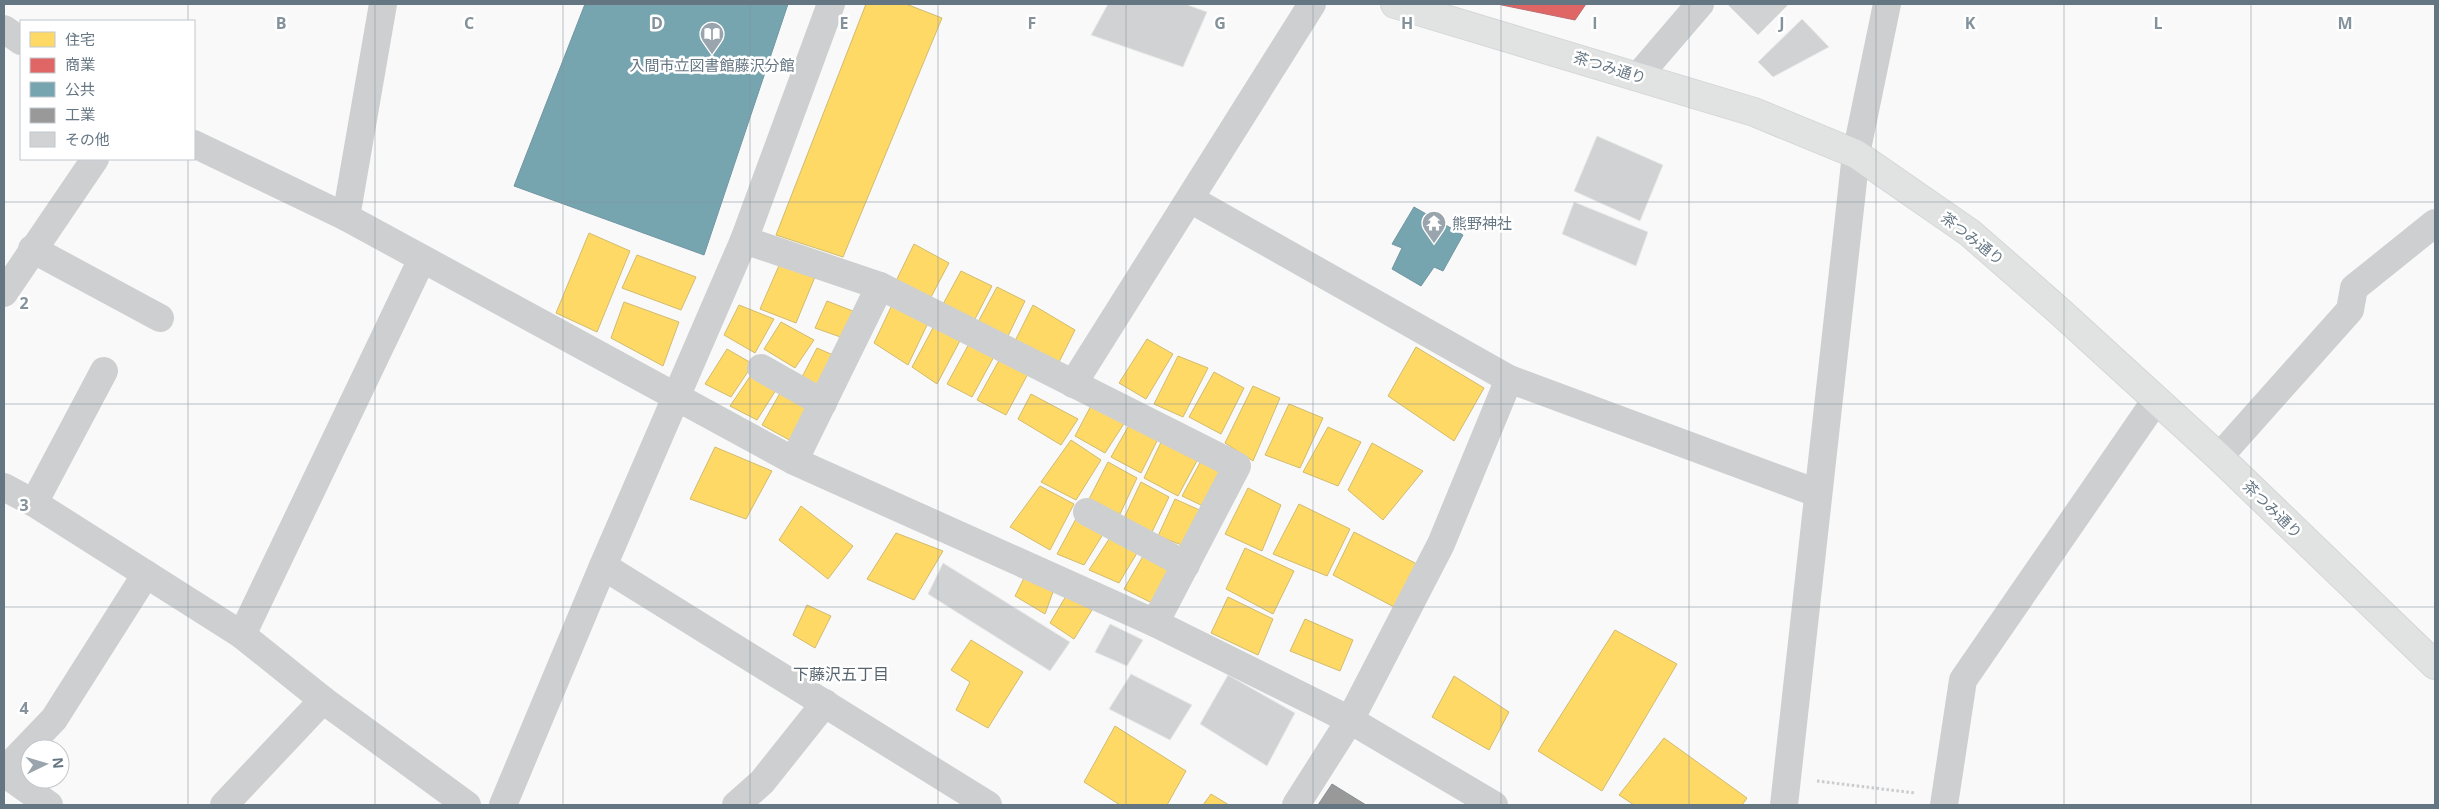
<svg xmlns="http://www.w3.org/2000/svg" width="2439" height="809" viewBox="0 0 2439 809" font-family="'Open Sans','Noto Sans JP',sans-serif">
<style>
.homes{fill:#ffd966;stroke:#d1bb6f}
.shops{fill:#e06666;stroke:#bb6b6f}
.public{fill:#76a5af;stroke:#7197a2}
.industry{fill:#999;stroke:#898e92}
.building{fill:#d0d2d3;stroke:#e8e8e8}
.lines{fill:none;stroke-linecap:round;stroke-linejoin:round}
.major-casing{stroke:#d5d6d7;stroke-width:30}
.path{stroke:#cbcccd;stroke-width:3;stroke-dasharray:2.5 2.5;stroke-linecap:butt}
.minor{stroke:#cecfd0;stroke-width:28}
.major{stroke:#e1e2e2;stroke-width:28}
.grid{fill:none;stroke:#84929c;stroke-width:1;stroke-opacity:0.55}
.labels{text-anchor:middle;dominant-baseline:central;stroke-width:5;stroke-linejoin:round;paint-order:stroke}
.poi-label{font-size:15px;fill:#657683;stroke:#fff}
.street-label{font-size:15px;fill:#657683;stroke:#fff}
.neighbourhood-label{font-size:16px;fill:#57646e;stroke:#fff}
.grid-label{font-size:16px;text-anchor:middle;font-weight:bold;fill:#84929c;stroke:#fff;stroke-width:5;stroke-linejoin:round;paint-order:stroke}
</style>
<rect width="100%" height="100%" fill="#f9f9f9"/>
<!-- homes -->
<g class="homes">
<path d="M866,4H906L942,18L843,257L776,235Z"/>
<path d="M589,233L630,251L597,332L556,313Z"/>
<path d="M914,244L949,263L930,299L896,281Z"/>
<path d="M637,255L696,277L681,310L622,288Z"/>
<path d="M781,261L817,272L796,323L760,309Z"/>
<path d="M961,271L992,286L974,321L942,306Z"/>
<path d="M997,287L1025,301L1007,338L978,322Z"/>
<path d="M827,301L858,313L846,339L815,328Z"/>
<path d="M624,302L679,322L663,366L611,338Z"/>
<path d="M739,305L774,319L755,353L724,335Z"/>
<path d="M892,305L928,323L908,365L874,343Z"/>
<path d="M1033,305L1075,330L1058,364L1015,341Z"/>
<path d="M781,322L814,340L795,368L764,349Z"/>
<path d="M934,326L962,337L937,384L912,367Z"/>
<path d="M1147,339L1173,354L1146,399L1119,383Z"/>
<path d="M970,342L996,353L972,397L947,384Z"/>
<path d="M1416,347L1484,388L1454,441L1388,396Z"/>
<path d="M817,348L840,358L822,389L801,379Z"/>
<path d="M727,349L753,364L731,397L705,384Z"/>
<path d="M1002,355L1030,370L1006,415L977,400Z"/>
<path d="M1178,356L1208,368L1183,417L1154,404Z"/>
<path d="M1214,372L1244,388L1221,434L1189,417Z"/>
<path d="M751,375L776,390L757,420L730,406Z"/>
<path d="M1253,386L1280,398L1253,461L1225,443Z"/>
<path d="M780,393L810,409L793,442L762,425Z"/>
<path d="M1031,394L1078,419L1061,445L1018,419Z"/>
<path d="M1094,400L1127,419L1105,453L1075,436Z"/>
<path d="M1289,404L1323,418L1300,468L1265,455Z"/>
<path d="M1132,420L1160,435L1141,473L1111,457Z"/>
<path d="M1328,427L1361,442L1338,486L1303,472Z"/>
<path d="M1163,438L1199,457L1178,496L1144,478Z"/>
<path d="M1071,440L1101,460L1076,500L1041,482Z"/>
<path d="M1372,443L1423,471L1383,520L1348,490Z"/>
<path d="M715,447L772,471L746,519L690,499Z"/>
<path d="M1202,459L1225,471L1205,507L1182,496Z"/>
<path d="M1108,462L1137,478L1120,514L1088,501Z"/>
<path d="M1141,482L1169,497L1152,532L1124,518Z"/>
<path d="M1040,486L1074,504L1050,550L1010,527Z"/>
<path d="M1248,488L1281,505L1262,551L1225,534Z"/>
<path d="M1175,499L1204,512L1187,547L1158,536Z"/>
<path d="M1299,504L1350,529L1327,576L1273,554Z"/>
<path d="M801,506L853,546L828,579L779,540Z"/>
<path d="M1078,515L1105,531L1084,565L1057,554Z"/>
<path d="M1354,532L1419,565L1396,608L1333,575Z"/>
<path d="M896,533L943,551L914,600L867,579Z"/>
<path d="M1113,533L1140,548L1119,583L1089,570Z"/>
<path d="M1245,548L1294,571L1273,614L1226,589Z"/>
<path d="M1146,551L1173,566L1154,604L1124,589Z"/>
<path d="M1025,576L1053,592L1045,614L1015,596Z"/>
<path d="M1066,596L1092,610L1074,639L1050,623Z"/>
<path d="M1228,597L1273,619L1258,655L1211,633Z"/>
<path d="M807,605L831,616L815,648L793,635Z"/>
<path d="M1305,619L1353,640L1340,671L1290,651Z"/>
<path d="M1615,630L1677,664L1602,791L1538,751Z"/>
<path d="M971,640L1023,672L988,728L956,710L970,682L951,670Z"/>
<path d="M1454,676L1509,712L1489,750L1432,717Z"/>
<path d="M1115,726L1186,771L1167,805H1120L1084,782Z"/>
<path d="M1664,738L1747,798L1742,805H1634L1619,795Z"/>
<path d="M1211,794L1229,805H1203Z"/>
</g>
<!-- shops -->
<path class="shops" d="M1497,4H1586L1575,20Z"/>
<!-- public -->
<g class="public">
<path d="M585,4H788L704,255L514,186Z"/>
<path d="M1414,207L1463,235L1443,271L1434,267L1421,286L1392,269L1402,248L1392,244Z"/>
</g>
<!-- industry -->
<path class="industry" d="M1332,784L1366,805H1318Z"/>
<!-- building -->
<g class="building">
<path d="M1108,4H1185L1207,12L1183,67L1091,35Z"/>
<path d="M1727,4H1789L1758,35Z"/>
<path d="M1802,19L1829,47L1773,77L1758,62Z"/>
<path d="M1597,136L1663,165L1640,221L1574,191Z"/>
<path d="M1574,202L1648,232L1636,266L1562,234Z"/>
<path d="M943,563L1070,642L1050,671L928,594Z"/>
<path d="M1110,624L1143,640L1127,666L1095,652Z"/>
<path d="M1131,674L1192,705L1170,740L1109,709Z"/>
<path d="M1228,675L1295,713L1267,766L1200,724Z"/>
</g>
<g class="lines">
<defs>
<path id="major" d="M1395,4L1754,112L1856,154L1970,233L2057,309L2219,457L2435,665"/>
</defs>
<!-- major casing -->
<use href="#major" class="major-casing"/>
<!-- path -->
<path class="path" d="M1817,781L1915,793"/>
<!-- minor -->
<g class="minor">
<path d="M4,29L21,41"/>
<path d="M1639,75L1700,4"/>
<path d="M194,144L346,217L794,461L1155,623L1350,720L1494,805"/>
<path d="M1190,199L1509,379L1817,493"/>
<path d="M346,217L383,4"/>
<path d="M744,240L880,286L1237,466L1155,623"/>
<path d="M32,249L160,318"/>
<path d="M4,293L95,159"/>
<path d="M761,368L823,403"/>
<path d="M1073,384L1312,4"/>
<path d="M2219,457L2350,310L2354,288L2435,223"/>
<path d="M794,461L880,286"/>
<path d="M4,487L34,503L242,635L323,700L467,805"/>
<path d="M34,503L104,371"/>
<path d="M1087,512L1186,565"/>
<path d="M603,566L988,805"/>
<path d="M242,635L422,259"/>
<path d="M4,771L54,719L146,574"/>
<path d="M4,773L49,805"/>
<path d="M224,805L323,700"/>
<path d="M503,805L603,566L744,240L831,4"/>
<path d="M736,805L762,782L825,703"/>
<path d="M1296,805L1350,720L1441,544L1509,379"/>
<path d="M1784,805L1856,154L1887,4"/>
<path d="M1944,805L1963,680L2156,400"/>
</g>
<!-- major -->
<use href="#major" class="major"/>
</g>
<!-- grid -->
<path class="grid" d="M188,4V21M375,4V805M563,4V805M750,4V805M938,4V805M1126,4V805M1313,4V805M1501,4V805M1689,4V805M1876,4V805M2064,4V805M2251,4V805M188,159V805M4,202H2435M4,404H2435M4,607H2435"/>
<!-- icons -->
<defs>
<symbol id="library-pin" viewBox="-11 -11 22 30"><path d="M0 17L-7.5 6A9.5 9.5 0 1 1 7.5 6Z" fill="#99a4ac" stroke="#fff"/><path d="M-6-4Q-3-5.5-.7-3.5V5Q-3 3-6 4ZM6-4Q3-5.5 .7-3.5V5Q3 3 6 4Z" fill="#fff"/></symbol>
<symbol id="temple-pin" viewBox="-11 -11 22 30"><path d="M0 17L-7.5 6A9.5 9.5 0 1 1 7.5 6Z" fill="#99a4ac" stroke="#fff"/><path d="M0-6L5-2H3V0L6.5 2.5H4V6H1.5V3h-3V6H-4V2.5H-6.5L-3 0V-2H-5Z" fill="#fff"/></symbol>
</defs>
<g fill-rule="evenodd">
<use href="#library-pin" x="698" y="20" width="28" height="38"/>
<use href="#temple-pin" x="1420" y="209" width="28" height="38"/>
</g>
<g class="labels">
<!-- poi labels -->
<g class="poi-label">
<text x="712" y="65">入間市立図書館藤沢分館</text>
<text x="1452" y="223" text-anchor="start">熊野神社</text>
</g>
<!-- street labels -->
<g class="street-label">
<text transform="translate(1610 67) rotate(17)">茶つみ通り</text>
<text transform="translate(1973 238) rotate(38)">茶つみ通り</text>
<text transform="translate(2273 509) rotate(44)">茶つみ通り</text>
</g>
<!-- neighbourhood labels -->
<g class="neighbourhood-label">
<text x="841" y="674">下藤沢五丁目</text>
</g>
</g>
<g class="grid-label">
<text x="281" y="29">B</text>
<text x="469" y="29">C</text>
<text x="657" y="29">D</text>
<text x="844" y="29">E</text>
<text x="1032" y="29">F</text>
<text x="1220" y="29">G</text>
<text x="1407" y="29">H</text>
<text x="1595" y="29">I</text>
<text x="1782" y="29">J</text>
<text x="1970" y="29">K</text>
<text x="2158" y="29">L</text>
<text x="2345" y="29">M</text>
<text x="24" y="309">2</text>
<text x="24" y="511">3</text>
<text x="24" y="714">4</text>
</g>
<!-- border -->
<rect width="2439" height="809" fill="none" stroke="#657683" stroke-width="10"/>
<!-- legend -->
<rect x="20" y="20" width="175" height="140" fill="#ffffff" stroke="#c1c8cd"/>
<rect x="30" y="32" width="25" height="15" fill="#ffd966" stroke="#c1c8cd"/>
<text x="65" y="45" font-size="15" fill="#657683">住宅</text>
<rect x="30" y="58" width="25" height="15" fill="#e06666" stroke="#c1c8cd"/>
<text x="65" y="70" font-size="15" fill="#657683">商業</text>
<rect x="30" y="82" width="25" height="15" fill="#76a5af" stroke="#c1c8cd"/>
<text x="65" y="95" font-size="15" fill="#657683">公共</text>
<rect x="30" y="108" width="25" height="15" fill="#999999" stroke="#c1c8cd"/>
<text x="65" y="120" font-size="15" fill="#657683">工業</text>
<rect x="30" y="132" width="25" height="15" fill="#d0d2d3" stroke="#c1c8cd"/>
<text x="65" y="145" font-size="15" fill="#657683">その他</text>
<!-- north arrow -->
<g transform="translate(45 764) rotate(85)"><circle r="24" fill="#ffffff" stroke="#c1c8cd"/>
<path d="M0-4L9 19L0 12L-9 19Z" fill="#99a4ac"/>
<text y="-8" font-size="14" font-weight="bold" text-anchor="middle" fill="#657683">N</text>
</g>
</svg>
